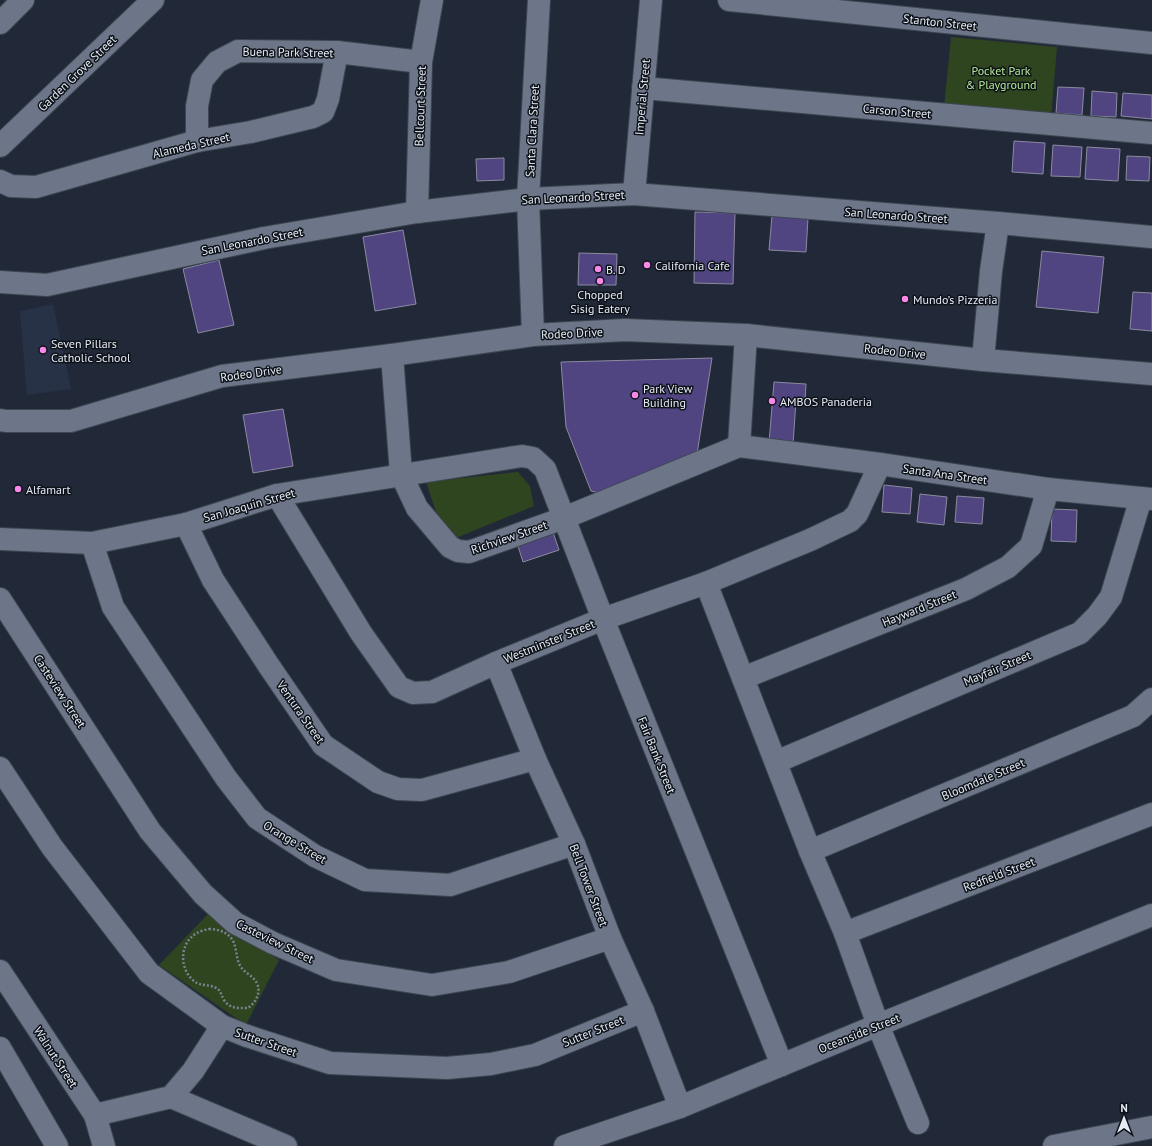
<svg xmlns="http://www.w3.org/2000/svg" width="1152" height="1146" viewBox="0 0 1152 1146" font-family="'PT Sans',sans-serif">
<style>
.built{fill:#283247}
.green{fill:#2e451f}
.building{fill:#504581;stroke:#8c8a9f}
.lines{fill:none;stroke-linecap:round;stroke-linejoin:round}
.minor-casing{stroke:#3f4652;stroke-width:24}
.path{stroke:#7b828f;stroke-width:2.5;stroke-dasharray:2 2;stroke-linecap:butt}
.minor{stroke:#6c7688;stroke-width:22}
.poi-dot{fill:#f888e9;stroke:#0e1219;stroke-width:1.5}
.labels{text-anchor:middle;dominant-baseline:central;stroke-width:3;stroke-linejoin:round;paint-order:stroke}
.street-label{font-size:12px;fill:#e5ebf5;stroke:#0e1219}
.park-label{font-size:12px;fill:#b3e992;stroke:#0e1219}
.poi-label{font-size:12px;fill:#e5ebf5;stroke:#0e1219;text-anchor:start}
</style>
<rect width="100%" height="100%" fill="#212939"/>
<!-- built -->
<path class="built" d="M53,304L71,389L27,395L20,311Z"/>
<!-- green -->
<g class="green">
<path d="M951,37L1057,47L1051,117L944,108Z"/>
<path d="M518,472L530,486L534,506L456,538L439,521L426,482Z"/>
<path d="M208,914L279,960L246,1025L159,965Z"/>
</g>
<!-- building -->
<g class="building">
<path d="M1058,87L1084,88L1082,115L1056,113Z"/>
<path d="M1092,91L1117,93L1116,117L1091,116Z"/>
<path d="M1123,93L1152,95V119L1121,116Z"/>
<path d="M1014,141L1045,143L1043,174L1012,172Z"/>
<path d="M1053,145L1082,147L1080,177L1051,176Z"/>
<path d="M1087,147L1120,149L1118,181L1085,179Z"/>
<path d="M1127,156L1150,157L1149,181L1126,180Z"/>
<path d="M504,158V180L477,181L476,159Z"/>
<path d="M695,212L735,213L733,284L694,283Z"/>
<path d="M772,216L808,218L806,252L769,250Z"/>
<path d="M403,230L416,304L375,311L363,237Z"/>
<path d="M1042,251L1104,257L1098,313L1036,307Z"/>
<path d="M579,253L617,254L616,285H578Z"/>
<path d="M219,260L234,325L198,333L183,269Z"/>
<path d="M1133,292L1152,293V331L1130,329Z"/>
<path d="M712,358L697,454L599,493L591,491L566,427L561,362Z"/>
<path d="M774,382L806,384L805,401L796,400L793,445L769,443Z"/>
<path d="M283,409L293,466L253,473L243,415Z"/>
<path d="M884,485L912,488L910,514L882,512Z"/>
<path d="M920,494L947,497L944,525L917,522Z"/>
<path d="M957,496L984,498L982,524L955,522Z"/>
<path d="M1052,509L1077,510L1076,542L1051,541Z"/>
<path d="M553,532L559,550L523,562L518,546Z"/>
</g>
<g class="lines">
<defs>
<g id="minor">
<path d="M729,0L1152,43"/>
<path d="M0,23L23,0"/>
<path d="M643,88L1152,133"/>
<path d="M197,141V106L202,80L217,62L238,51L337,52L421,62"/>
<path d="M0,146L153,0"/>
<path d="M0,181L11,186L36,187L197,141L251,132L313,117L323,112L328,99L337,52"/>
<path d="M634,194L651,0"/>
<path d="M417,212L421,62L432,0"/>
<path d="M0,282L47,285L264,238L417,212L528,199L634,194L998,223L1152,237"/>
<path d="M533,335L528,199L539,0"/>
<path d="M392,355L401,474L417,508L450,547L458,551L469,552L564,518L739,446L880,464L1048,489L1152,499"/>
<path d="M983,360L991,271L998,223"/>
<path d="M0,420L6,421H71L222,376L392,355L533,335L625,330L746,335L983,360L1152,374"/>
<path d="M739,446L746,335"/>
<path d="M277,495L361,633L399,687L413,693L432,692L496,663L603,619L706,583L810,540L850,521L857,514L880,464"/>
<path d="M186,524L213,580L269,666L323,745L378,782L398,789L422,790L535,759"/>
<path d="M0,539L92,543L186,524L277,495L522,456L533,458L545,469L603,619L782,1065"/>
<path d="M92,543L113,607L226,778L257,818L315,856L365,880L450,885L574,844"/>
<path d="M706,583L810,851L845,933L878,1025L918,1123"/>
<path d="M0,599L150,831L203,894L235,923L273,943L336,970L432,985L509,972L610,938"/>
<path d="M496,663L535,759L574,844L610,938L643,1011L680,1107"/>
<path d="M743,678L966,589L1008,567L1031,546L1048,489"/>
<path d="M776,762L1080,633L1097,616L1111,597L1141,498"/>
<path d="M0,768L52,847L149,973L222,1026L247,1036L330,1063L447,1068L491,1064L535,1055L643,1011"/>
<path d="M810,851L1133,716L1152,699"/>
<path d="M845,933L1152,814"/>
<path d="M0,971L95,1115L104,1146"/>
<path d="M0,1048L57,1146"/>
<path d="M171,1097L286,1146"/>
<path d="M95,1115L171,1097L193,1071L222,1026"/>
<path d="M565,1146L680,1107L878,1025L1152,915"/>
<path d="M1054,1146L1152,1127"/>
</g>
</defs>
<!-- minor casing -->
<use href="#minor" class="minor-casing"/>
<!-- path -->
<path class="path" d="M209,929C219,929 230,933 234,943C237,951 236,960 241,967C244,972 251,975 254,979C263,989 257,1002 248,1008C237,1008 230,1009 224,1000C222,996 221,994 220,991C211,982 202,988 194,981C179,969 179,943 197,933C200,931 205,930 209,929Z"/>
<!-- minor -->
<use href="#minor" class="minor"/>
</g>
<!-- markers -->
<g class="poi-dot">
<circle cx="647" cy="265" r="4"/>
<circle cx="598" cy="269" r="4"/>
<circle cx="600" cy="281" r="4"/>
<circle cx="905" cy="299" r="4"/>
<circle cx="43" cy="350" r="4"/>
<circle cx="635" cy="395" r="4"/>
<circle cx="772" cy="401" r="4"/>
<circle cx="18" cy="489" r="4"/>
</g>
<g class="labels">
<!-- street labels -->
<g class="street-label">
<text transform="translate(940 22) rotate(6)">Stanton Street</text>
<text transform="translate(288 52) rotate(1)">Buena Park Street</text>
<text transform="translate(77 73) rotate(-44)">Garden Grove Street</text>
<text transform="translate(642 97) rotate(-85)">Imperial Street</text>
<text transform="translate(420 106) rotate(-88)">Bellcourt Street</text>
<text transform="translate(897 111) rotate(5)">Carson Street</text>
<text transform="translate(532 131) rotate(-87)">Santa Clara Street</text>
<text transform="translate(191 145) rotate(-13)">Alameda Street</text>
<text transform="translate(573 197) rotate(-3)">San Leonardo Street</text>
<text transform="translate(896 215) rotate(4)">San Leonardo Street</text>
<text transform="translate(252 241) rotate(-11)">San Leonardo Street</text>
<text transform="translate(572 333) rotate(-3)">Rodeo Drive</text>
<text transform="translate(895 351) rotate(6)">Rodeo Drive</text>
<text transform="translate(251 373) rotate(-8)">Rodeo Drive</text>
<text transform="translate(945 474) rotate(8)">Santa Ana Street</text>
<text transform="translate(249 505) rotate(-16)">San Joaquin Street</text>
<text transform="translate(509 537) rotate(-19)">Richview Street</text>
<text transform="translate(919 608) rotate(-22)">Hayward Street</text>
<text transform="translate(549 641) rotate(-22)">Westminster Street</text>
<text transform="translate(997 668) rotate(-23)">Mayfair Street</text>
<text transform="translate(60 691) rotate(57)">Casteview Street</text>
<text transform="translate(301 712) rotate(55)">Ventura Street</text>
<text transform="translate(657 755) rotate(68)">Fair Bank Street</text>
<text transform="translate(983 779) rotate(-23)">Bloomdale Street</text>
<text transform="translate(295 842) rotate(31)">Orange Street</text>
<text transform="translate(999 874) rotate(-21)">Redfield Street</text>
<text transform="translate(589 885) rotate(69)">Bell Tower Street</text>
<text transform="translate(275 941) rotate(26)">Casteview Street</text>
<text transform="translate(593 1031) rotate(-22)">Sutter Street</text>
<text transform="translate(859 1033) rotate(-22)">Oceanside Street</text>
<text transform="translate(266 1042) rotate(19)">Sutter Street</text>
<text transform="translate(56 1057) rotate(57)">Walnut Street</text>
</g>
<!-- park labels -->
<g class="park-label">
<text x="1001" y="70">Pocket Park<tspan x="1001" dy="14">&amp; Playground</tspan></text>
</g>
<!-- poi labels -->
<g class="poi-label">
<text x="655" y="265">California Cafe</text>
<text x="606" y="269">B. D</text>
<text x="600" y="294" text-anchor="middle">Chopped<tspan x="600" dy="14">Sisig Eatery</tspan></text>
<text x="913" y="299">Mundo’s Pizzeria</text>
<text x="51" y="343">Seven Pillars<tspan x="51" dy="14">Catholic School</tspan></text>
<text x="643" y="388">Park View<tspan x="643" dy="14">Building</tspan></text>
<text x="780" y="401">AMBOS Panaderia</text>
<text x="26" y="489">Alfamart</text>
</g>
</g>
<!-- north arrow -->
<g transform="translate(1124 1118)" stroke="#0e1219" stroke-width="3" paint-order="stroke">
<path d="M0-3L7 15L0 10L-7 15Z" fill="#e5ebf5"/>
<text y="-6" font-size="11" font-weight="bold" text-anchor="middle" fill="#e5ebf5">N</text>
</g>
</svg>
